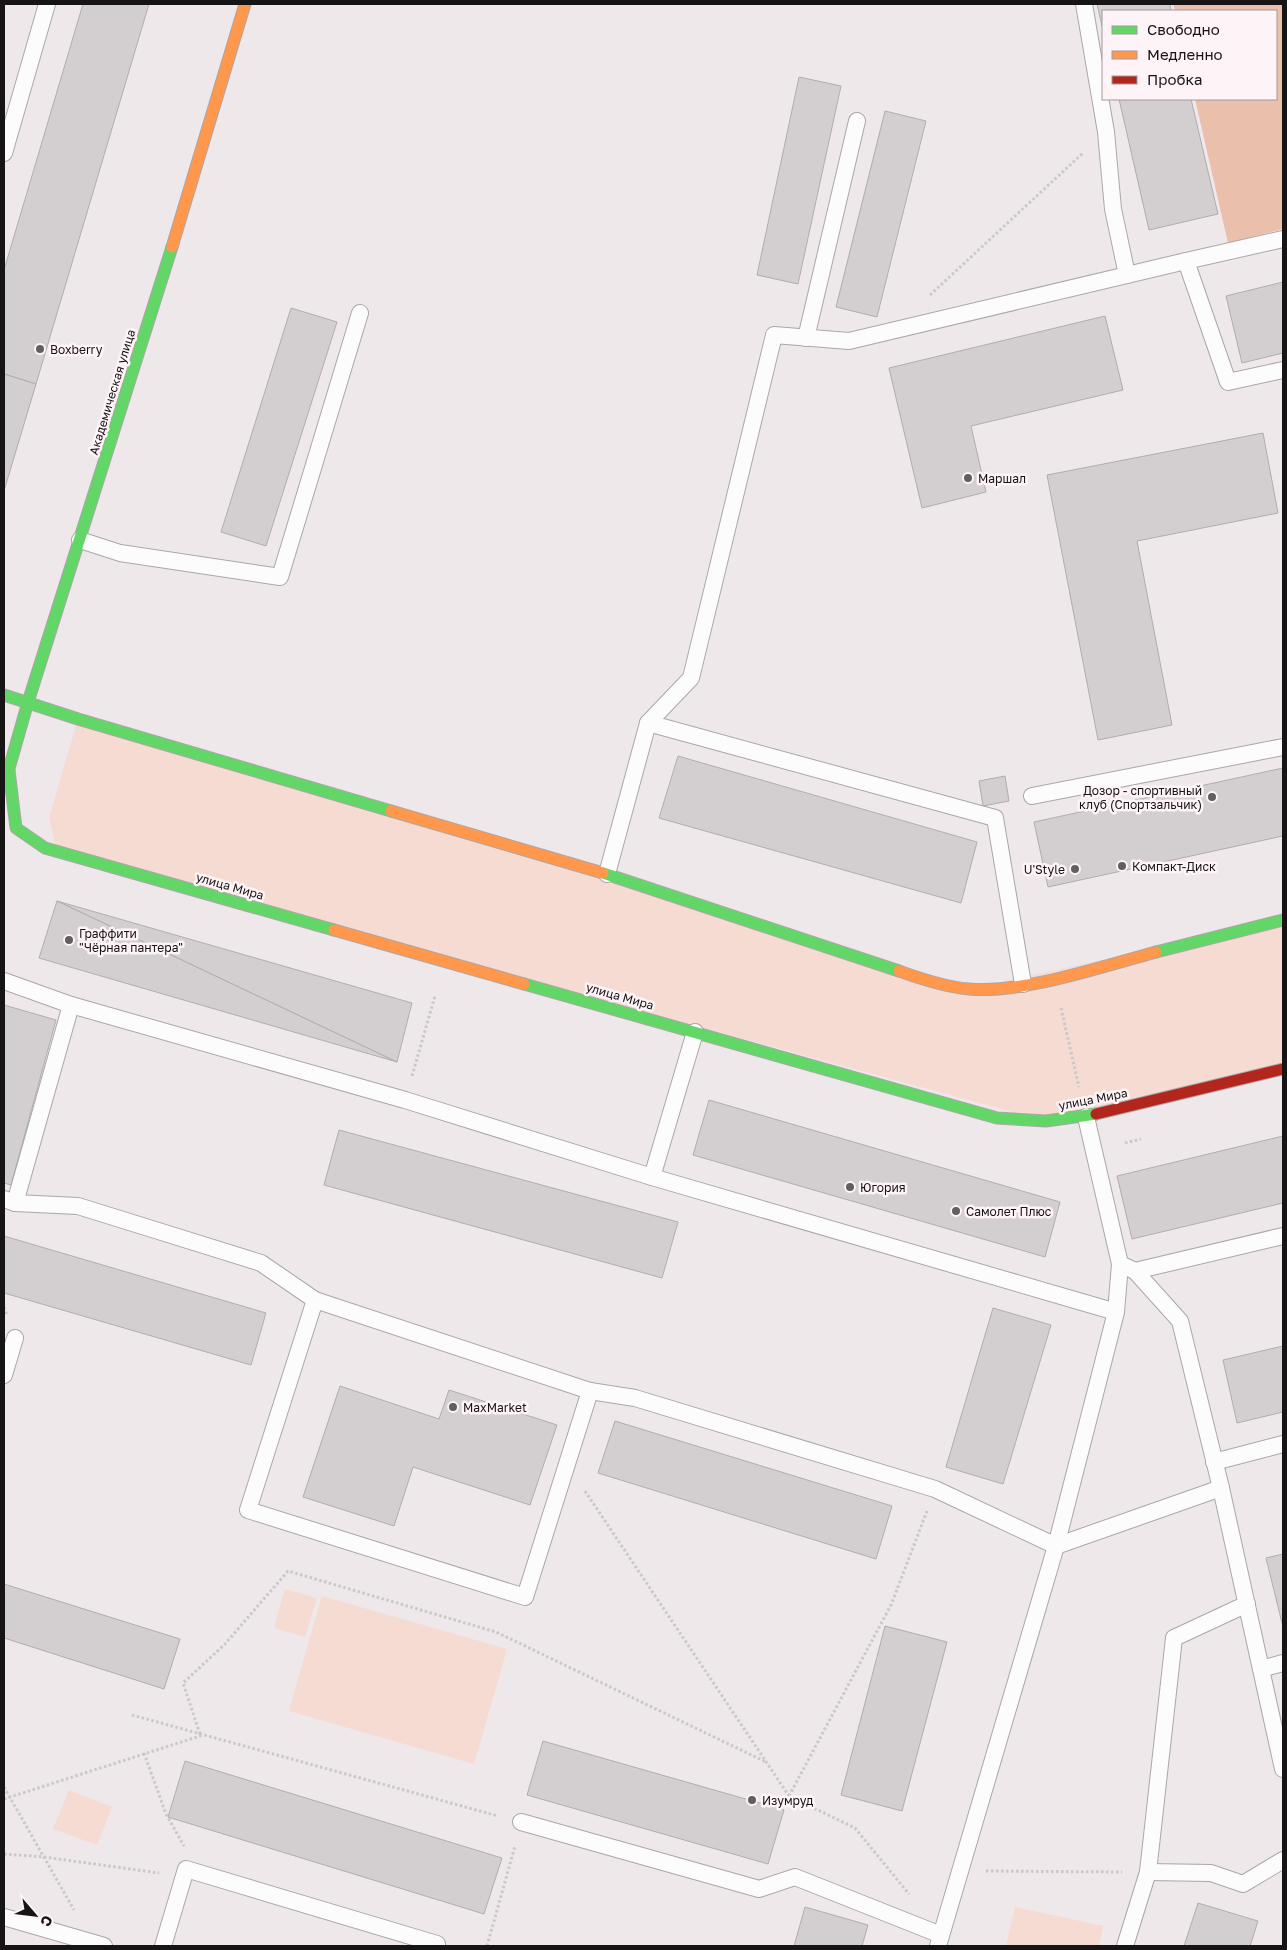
<svg xmlns="http://www.w3.org/2000/svg" width="1287" height="1950" viewBox="0 0 1287 1950" font-family="'Golos Text',sans-serif">
<style>
.green{fill:#f5dbd1}
.forest{fill:#eabfab}
.building{fill:#d3cfd0;stroke:#b1adaf}
.lines{fill:none;stroke-linecap:round;stroke-linejoin:round}
.lane-casing{stroke:#aba7a8;stroke-width:18}
.fast-casing{stroke:#aba7a8;stroke-width:13}
.slow-casing{stroke:#aba7a8;stroke-width:13}
.jam-casing{stroke:#aba7a8;stroke-width:13}
.path{stroke:#cac8c8;stroke-width:3;stroke-dasharray:2.5 2.5;stroke-linecap:butt}
.lane{stroke:#fcfcfc;stroke-width:16}
.fast{stroke:#63d668;stroke-width:11}
.slow{stroke:#ff974d;stroke-width:11}
.jam{stroke:#b3261e;stroke-width:11}
.poi-dot{fill:#625e60;stroke:#fef3f6;stroke-width:2}
.labels{text-anchor:middle;dominant-baseline:central;stroke-width:5;stroke-linejoin:round;paint-order:stroke}
.poi-label{font-size:12px;fill:#171415;stroke:#fef3f6;text-anchor:start}
.street-label{font-size:12px;fill:#171415;stroke:#fef3f6}
</style>
<rect width="100%" height="100%" fill="#eee8ea"/>
<!-- green -->
<g class="green">
<path d="M78,719L969,989L1283,920V1069L1046,1121L57,852L49,818Z"/>
<path d="M285,1589L317,1598L305,1637L274,1628Z"/>
<path d="M322,1596L507,1649L474,1764L289,1711Z"/>
<path d="M69,1790L112,1807L97,1845L53,1829Z"/>
<path d="M1015,1907L1103,1926L1099,1946H1006Z"/>
</g>
<!-- forest -->
<path class="forest" d="M1173,4H1283V229L1228,243L1195,99H1276V11H1175Z"/>
<!-- building -->
<g class="building">
<path d="M83,4H149L36,384L4,374V270Z"/>
<path d="M1097,4H1170L1171,11H1103V30Z"/>
<path d="M799,77L841,86L798,284L757,275Z"/>
<path d="M1119,99H1191L1218,214L1149,230Z"/>
<path d="M885,111L926,121L877,317L836,307Z"/>
<path d="M1283,282V353L1242,363L1226,296Z"/>
<path d="M291,308L337,322L266,546L221,532Z"/>
<path d="M1105,316L1123,390L971,426L986,492L922,508L889,368Z"/>
<path d="M4,374L36,384L4,491Z"/>
<path d="M1263,433L1278,513L1137,541L1172,725L1098,740L1047,475Z"/>
<path d="M678,756L977,842L961,903L659,818Z"/>
<path d="M1283,768V836L1048,887L1034,822Z"/>
<path d="M1005,776L1009,801L983,806L979,781Z"/>
<path d="M57,901L412,1003L397,1062Z"/>
<path d="M57,901L397,1062L39,958Z"/>
<path d="M4,1005L56,1020L11,1185L4,1183Z"/>
<path d="M709,1100L1060,1202L1045,1257L693,1155Z"/>
<path d="M339,1130L678,1222L662,1278L324,1185Z"/>
<path d="M1283,1136V1203L1132,1239L1117,1176Z"/>
<path d="M4,1236L266,1313L251,1365L4,1293Z"/>
<path d="M993,1308L1051,1325L1003,1484L946,1467Z"/>
<path d="M1283,1346V1412L1237,1423L1223,1360Z"/>
<path d="M340,1386L439,1419L449,1390L557,1425L530,1505L413,1467L394,1526L303,1497Z"/>
<path d="M615,1421L892,1506L876,1559L598,1473Z"/>
<path d="M1283,1554V1627L1266,1558Z"/>
<path d="M4,1584L180,1639L164,1689L4,1638Z"/>
<path d="M885,1626L947,1642L902,1811L841,1795Z"/>
<path d="M543,1741L784,1810L768,1864L527,1795Z"/>
<path d="M185,1761L502,1858L484,1914L168,1817Z"/>
<path d="M1198,1903L1258,1921L1250,1946H1184Z"/>
<path d="M805,1907L868,1925L862,1946H794Z"/>
</g>
<g class="lines">
<defs>
<g id="lane">
<path d="M1084,4L1106,132L1113,209L1127,275"/>
<path d="M4,153L47,4"/>
<path d="M1283,239L1186,261L1228,382L1283,370"/>
<path d="M806,338L857,121"/>
<path d="M80,540L120,553L280,577L360,313"/>
<path d="M648,723L995,818L1023,984"/>
<path d="M1032,796L1283,747"/>
<path d="M607,874L648,723L691,678L774,335L849,341L1186,261"/>
<path d="M4,981L71,1005L15,1203"/>
<path d="M71,1005L405,1100L652,1177L1116,1312"/>
<path d="M652,1177L695,1032"/>
<path d="M4,1199L15,1203L78,1206L261,1263L315,1300L590,1391L635,1398L935,1489L1056,1546L1221,1488"/>
<path d="M1120,1264L1135,1271L1180,1321L1221,1488L1283,1769"/>
<path d="M1135,1271L1283,1236"/>
<path d="M315,1300L248,1510L525,1597L590,1391"/>
<path d="M4,1375L15,1338"/>
<path d="M1214,1462L1283,1444"/>
<path d="M1261,1669L1283,1663"/>
<path d="M521,1822L759,1889L795,1877L941,1935"/>
<path d="M1148,1872L1211,1873L1243,1884L1283,1860"/>
<path d="M4,1917L104,1946"/>
<path d="M163,1946L186,1869L437,1944"/>
<path d="M938,1946L1056,1546L1116,1312L1120,1264L1086,1117"/>
<path d="M1125,1946L1148,1872L1174,1638L1247,1604"/>
</g>
<g id="fast">
<path d="M4,695L78,719L391,811"/>
<path d="M9,770L16,828L45,848L334,930"/>
<path d="M4,786L28,702L172,247"/>
<path d="M603,873L899,971"/>
<path d="M1156,952L1283,920"/>
<path d="M524,984L997,1118L1046,1121L1096,1114"/>
</g>
<g id="slow">
<path d="M172,247L245,4"/>
<path d="M391,811L603,873"/>
<path d="M334,930L524,984"/>
<path d="M899,971C921,979 945,987 969,989C1022,994 1104,966 1156,952"/>
</g>
<path id="jam" d="M1096,1114L1283,1069"/>
</defs>
<!-- lane casing -->
<use href="#lane" class="lane-casing"/>
<!-- fast casing -->
<use href="#fast" class="fast-casing"/>
<!-- slow casing -->
<use href="#slow" class="slow-casing"/>
<!-- jam casing -->
<use href="#jam" class="jam-casing"/>
<!-- path -->
<g class="path">
<path d="M930,295L1083,153"/>
<path d="M1061,1008L1079,1087"/>
<path d="M412,1076L435,996"/>
<path d="M1125,1143L1141,1139"/>
<path d="M4,1307L7,1316"/>
<path d="M585,1491L789,1796L855,1828L909,1894"/>
<path d="M132,1715L498,1816"/>
<path d="M200,1734L183,1683L225,1644L288,1571L496,1632L766,1762"/>
<path d="M144,1753L166,1814L184,1846"/>
<path d="M4,1787L74,1910"/>
<path d="M789,1796L891,1605L927,1511"/>
<path d="M4,1799L203,1735"/>
<path d="M4,1854L44,1857L159,1873"/>
<path d="M986,1871L1122,1872"/>
<path d="M487,1946L515,1846"/>
</g>
<!-- lane -->
<use href="#lane" class="lane"/>
<!-- fast -->
<use href="#fast" class="fast"/>
<!-- slow -->
<use href="#slow" class="slow"/>
<!-- jam -->
<use href="#jam" class="jam"/>
</g>
<!-- markers -->
<g class="poi-dot">
<circle cx="40" cy="349" r="5"/>
<circle cx="968" cy="478" r="5"/>
<circle cx="1212" cy="797" r="5"/>
<circle cx="1122" cy="866" r="5"/>
<circle cx="1075" cy="869" r="5"/>
<circle cx="69" cy="940" r="5"/>
<circle cx="850" cy="1187" r="5"/>
<circle cx="956" cy="1211" r="5"/>
<circle cx="453" cy="1407" r="5"/>
<circle cx="752" cy="1800" r="5"/>
</g>
<g class="labels">
<!-- poi labels -->
<g class="poi-label">
<text x="50" y="349">Boxberry</text>
<text x="978" y="478">Маршал</text>
<text x="1202" y="790" text-anchor="end">Дозор - спортивный<tspan x="1202" dy="14">клуб (Спортзальчик)</tspan></text>
<text x="1132" y="866">Компакт-Диск</text>
<text x="1065" y="869" text-anchor="end">U'Style</text>
<text x="79" y="933">Граффити<tspan x="79" dy="14">"Чёрная пантера"</tspan></text>
<text x="860" y="1187">Югория</text>
<text x="966" y="1211">Самолет Плюс</text>
<text x="463" y="1407">MaxMarket</text>
<text x="762" y="1800">Изумруд</text>
</g>
<!-- street labels -->
<g class="street-label">
<text transform="translate(112 392) rotate(-73)">Академическая улица</text>
<text transform="translate(230 886) rotate(16)">улица Мира</text>
<text transform="translate(620 996) rotate(16)">улица Мира</text>
<text transform="translate(1093 1099) rotate(-11)">улица Мира</text>
</g>
</g>
<!-- border -->
<rect width="1287" height="1950" fill="none" stroke="#171415" stroke-width="10"/>
<!-- legend -->
<rect x="1102" y="10" width="175" height="90" fill="#fef3f6" stroke="#a29a9c"/>
<rect x="1112" y="26" width="25" height="8" fill="#63d668" stroke="#a29a9c"/>
<text x="1147" y="35" font-size="15" fill="#171415">Свободно</text>
<rect x="1112" y="51" width="25" height="8" fill="#ff974d" stroke="#a29a9c"/>
<text x="1147" y="60" font-size="15" fill="#171415">Медленно</text>
<rect x="1112" y="76" width="25" height="8" fill="#b3261e" stroke="#a29a9c"/>
<text x="1147" y="85" font-size="15" fill="#171415">Пробка</text>
<!-- north arrow -->
<g transform="translate(35 1915) rotate(118)" stroke="#fef3f6" stroke-width="4" paint-order="stroke">
<path d="M0-4L9 19L0 12L-9 19Z" fill="#171415"/>
<text y="-8" font-size="14" font-weight="bold" text-anchor="middle" fill="#171415">С</text>
</g>
</svg>
